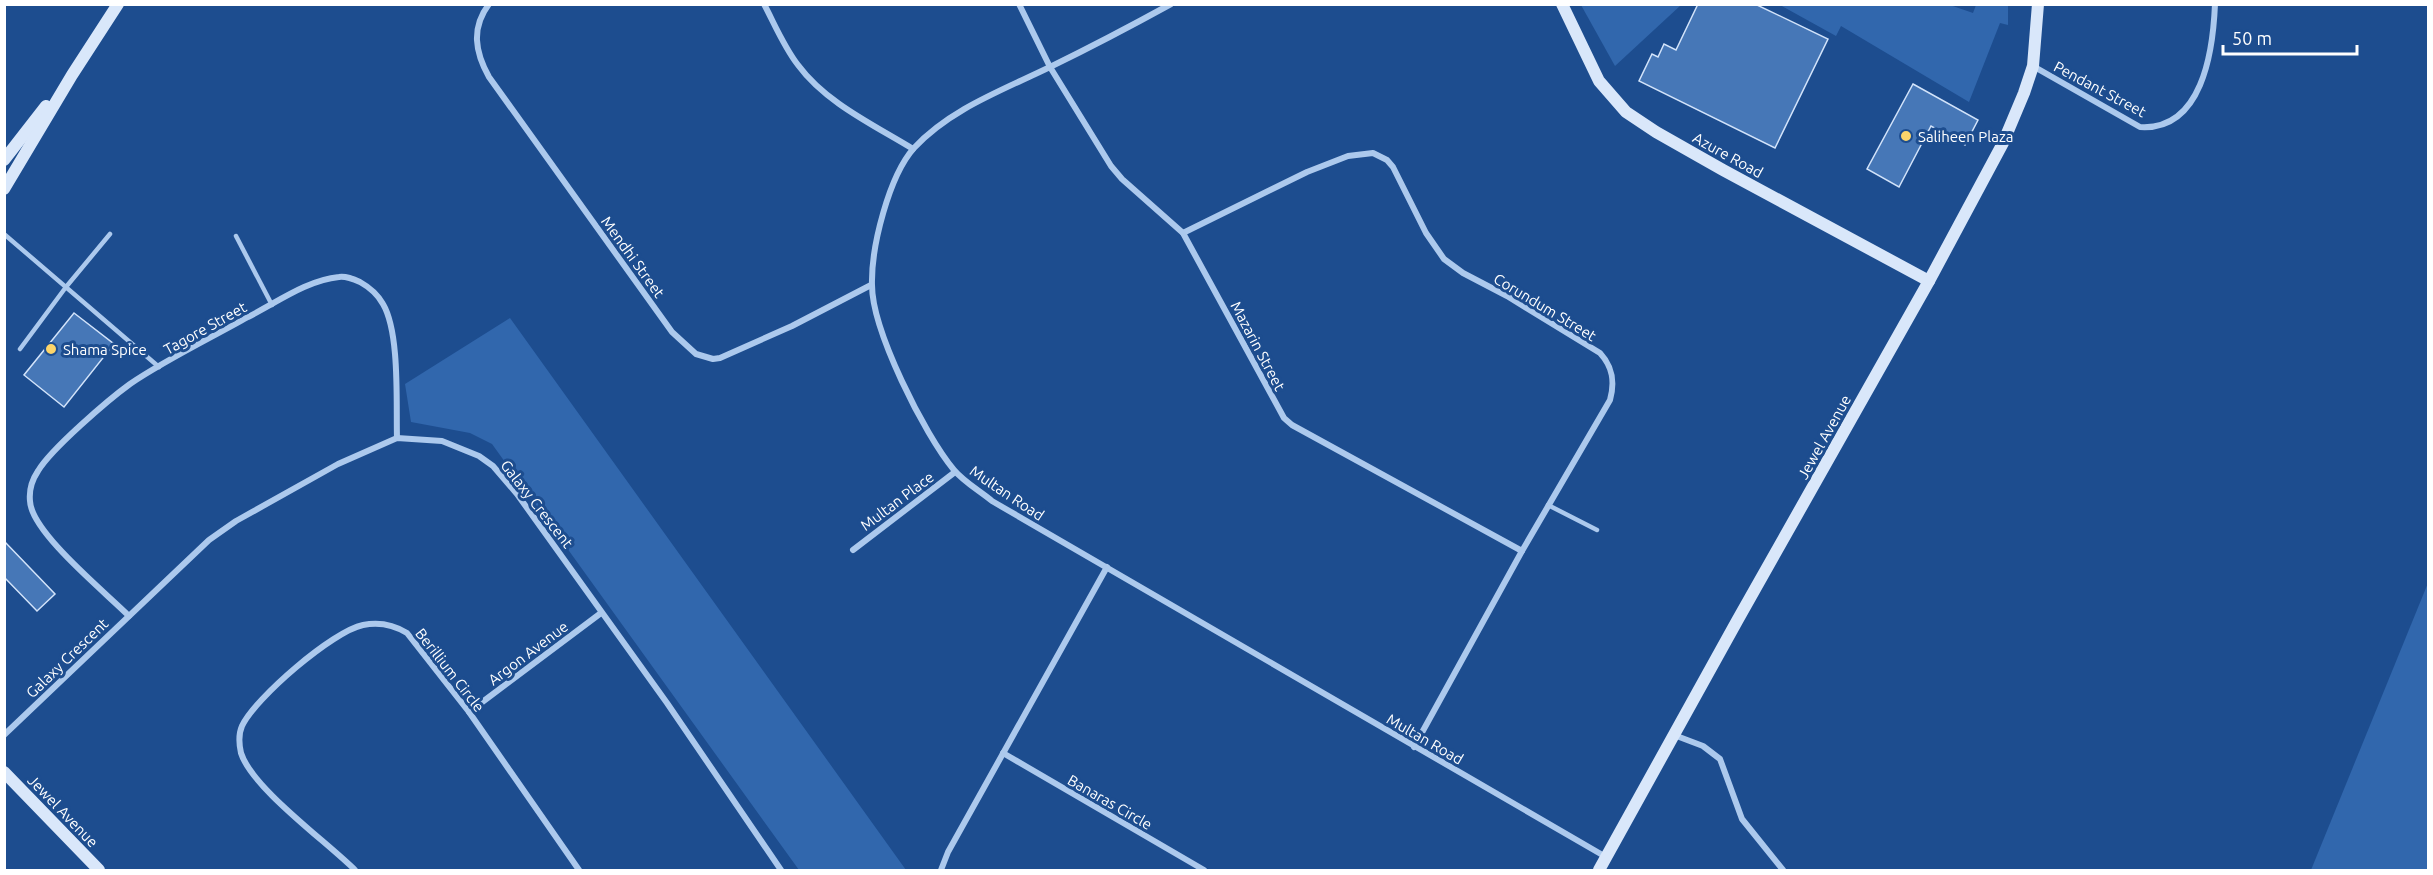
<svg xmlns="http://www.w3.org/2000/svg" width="2433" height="875" viewBox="0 0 2433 875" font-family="Ubuntu,sans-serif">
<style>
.green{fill:#3167ad}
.building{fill:#4677b7;stroke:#d2e3fa;stroke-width:1.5}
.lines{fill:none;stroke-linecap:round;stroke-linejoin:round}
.lane{stroke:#acc9ed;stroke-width:4.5}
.street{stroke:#acc9ed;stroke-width:6}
.secondary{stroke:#d9e7fa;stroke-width:12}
.poi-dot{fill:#fcd56b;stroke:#1d4d8f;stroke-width:2}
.labels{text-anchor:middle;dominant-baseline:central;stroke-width:6;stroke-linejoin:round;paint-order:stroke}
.street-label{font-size:15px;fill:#fff;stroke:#1d4d8f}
.poi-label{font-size:15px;fill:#fff;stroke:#1d4d8f;text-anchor:start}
</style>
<rect width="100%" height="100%" fill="#1d4d8f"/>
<!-- green -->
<g class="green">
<path d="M1947,4L1973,13L1976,5H2008V25L2000,23L1969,102L1841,26L1836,36L1780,5Z"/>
<path d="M1581,5H1681L1615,66Z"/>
<path d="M510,318L906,870H799L492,444L470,433L411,422L405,384Z"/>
<path d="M2428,583V870H2311Z"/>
</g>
<!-- building -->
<g class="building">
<path d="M1698,4H1755L1828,39L1775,148L1639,81L1652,54L1658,57L1664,44L1676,50Z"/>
<path d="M1913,84L1978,120L1965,145L1931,126L1899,187L1867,169Z"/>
<path d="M74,313L114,344L64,407L24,375Z"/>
<path d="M4,541L55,594L37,611L4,577Z"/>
</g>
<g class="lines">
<!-- lane -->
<g class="lane">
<path d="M4,234L159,367"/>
<path d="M236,236L272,305"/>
<path d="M20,349L66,287L110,234"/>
<path d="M1548,505L1597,530"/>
</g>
<!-- street -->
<g class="street">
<path d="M489,4C471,28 475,52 489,77L672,332L696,354L713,359L720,358L792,326L871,285"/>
<path d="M764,4C775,25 784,47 798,65C826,103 874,125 913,149"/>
<path d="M1019,4L1050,67L1111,166L1122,179L1183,233L1284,418L1292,425L1522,551"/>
<path d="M1171,4C1131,26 1091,47 1050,67C1003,90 950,109 914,148C889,176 871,247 872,285C872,330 924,434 954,470C964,482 980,491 992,501L1606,857"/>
<path d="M2033,66L2140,127C2202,131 2213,52 2215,4"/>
<path d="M1183,233L1307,172L1348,156L1373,153L1387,160L1393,167L1426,233L1444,259L1463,273L1507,296L1600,353C1613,367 1615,382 1610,400L1522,551L1414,747"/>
<path d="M853,550L955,472"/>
<path d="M129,616C105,592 31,532 30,501C29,491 32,480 38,471C51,449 108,400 130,384C167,359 209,339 248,317C276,303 307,280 339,277C346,276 353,279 360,282C369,287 378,295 383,304C400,333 396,403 397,438"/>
<path d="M469,712L601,613"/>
<path d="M4,735L209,540L236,521L338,464L397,438L442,441L479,456L493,466L517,494L667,703L781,870"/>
<path d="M1674,735L1703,746L1720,759L1742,819L1783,870"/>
<path d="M1003,753L1204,870"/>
<path d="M355,870C327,842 252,788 241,753C239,744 238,735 242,726C255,698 333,631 363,625C378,622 394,625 407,633L469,712L579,870"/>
<path d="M941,870L948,852L1107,567"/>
</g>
<!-- secondary -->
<g class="secondary">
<path d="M1562,4L1599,81L1626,112L1656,132L1723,170L1929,281"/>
<path d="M4,160L46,106"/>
<path d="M4,189L72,75L118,4"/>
<path d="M4,772L99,870"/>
<path d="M1599,870L1737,621L1929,281L2003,143L2024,93L2033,66L2038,4"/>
</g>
</g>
<!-- markers -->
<g class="poi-dot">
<circle cx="1906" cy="136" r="6"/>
<circle cx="51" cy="349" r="6"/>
</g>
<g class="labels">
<!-- street labels -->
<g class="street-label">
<text transform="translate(2100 89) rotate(28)">Pendant Street</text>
<text transform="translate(1728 155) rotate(29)">Azure Road</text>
<text transform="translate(633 257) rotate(54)">Mendhi Street</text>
<text transform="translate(1545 307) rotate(31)">Corundum Street</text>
<text transform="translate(205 328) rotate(-29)">Tagore Street</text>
<text transform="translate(1258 346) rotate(62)">Mazarin Street</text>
<text transform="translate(1824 437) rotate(-61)">Jewel Avenue</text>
<text transform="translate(1007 493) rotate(34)">Multan Road</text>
<text transform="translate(897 501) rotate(-37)">Multan Place</text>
<text transform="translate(537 504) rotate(52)">Galaxy Crescent</text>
<text transform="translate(528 653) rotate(-37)">Argon Avenue</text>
<text transform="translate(67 658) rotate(-44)">Galaxy Crescent</text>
<text transform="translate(450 670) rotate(52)">Berillium Circle</text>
<text transform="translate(1425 739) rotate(30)">Multan Road</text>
<text transform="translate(1110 802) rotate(30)">Banaras Circle</text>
<text transform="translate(63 811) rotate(46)">Jewel Avenue</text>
</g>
<!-- poi labels -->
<g class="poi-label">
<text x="1918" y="136">Saliheen Plaza</text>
<text x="63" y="349">Shama Spice</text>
</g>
</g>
<!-- border -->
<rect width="2433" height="875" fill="none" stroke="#ffffff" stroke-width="12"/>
<!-- scale -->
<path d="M2223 45v9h134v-9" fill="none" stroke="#ffffff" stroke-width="3"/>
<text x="2232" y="45" font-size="18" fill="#ffffff" stroke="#1d4d8f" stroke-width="4.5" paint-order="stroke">50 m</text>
</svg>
